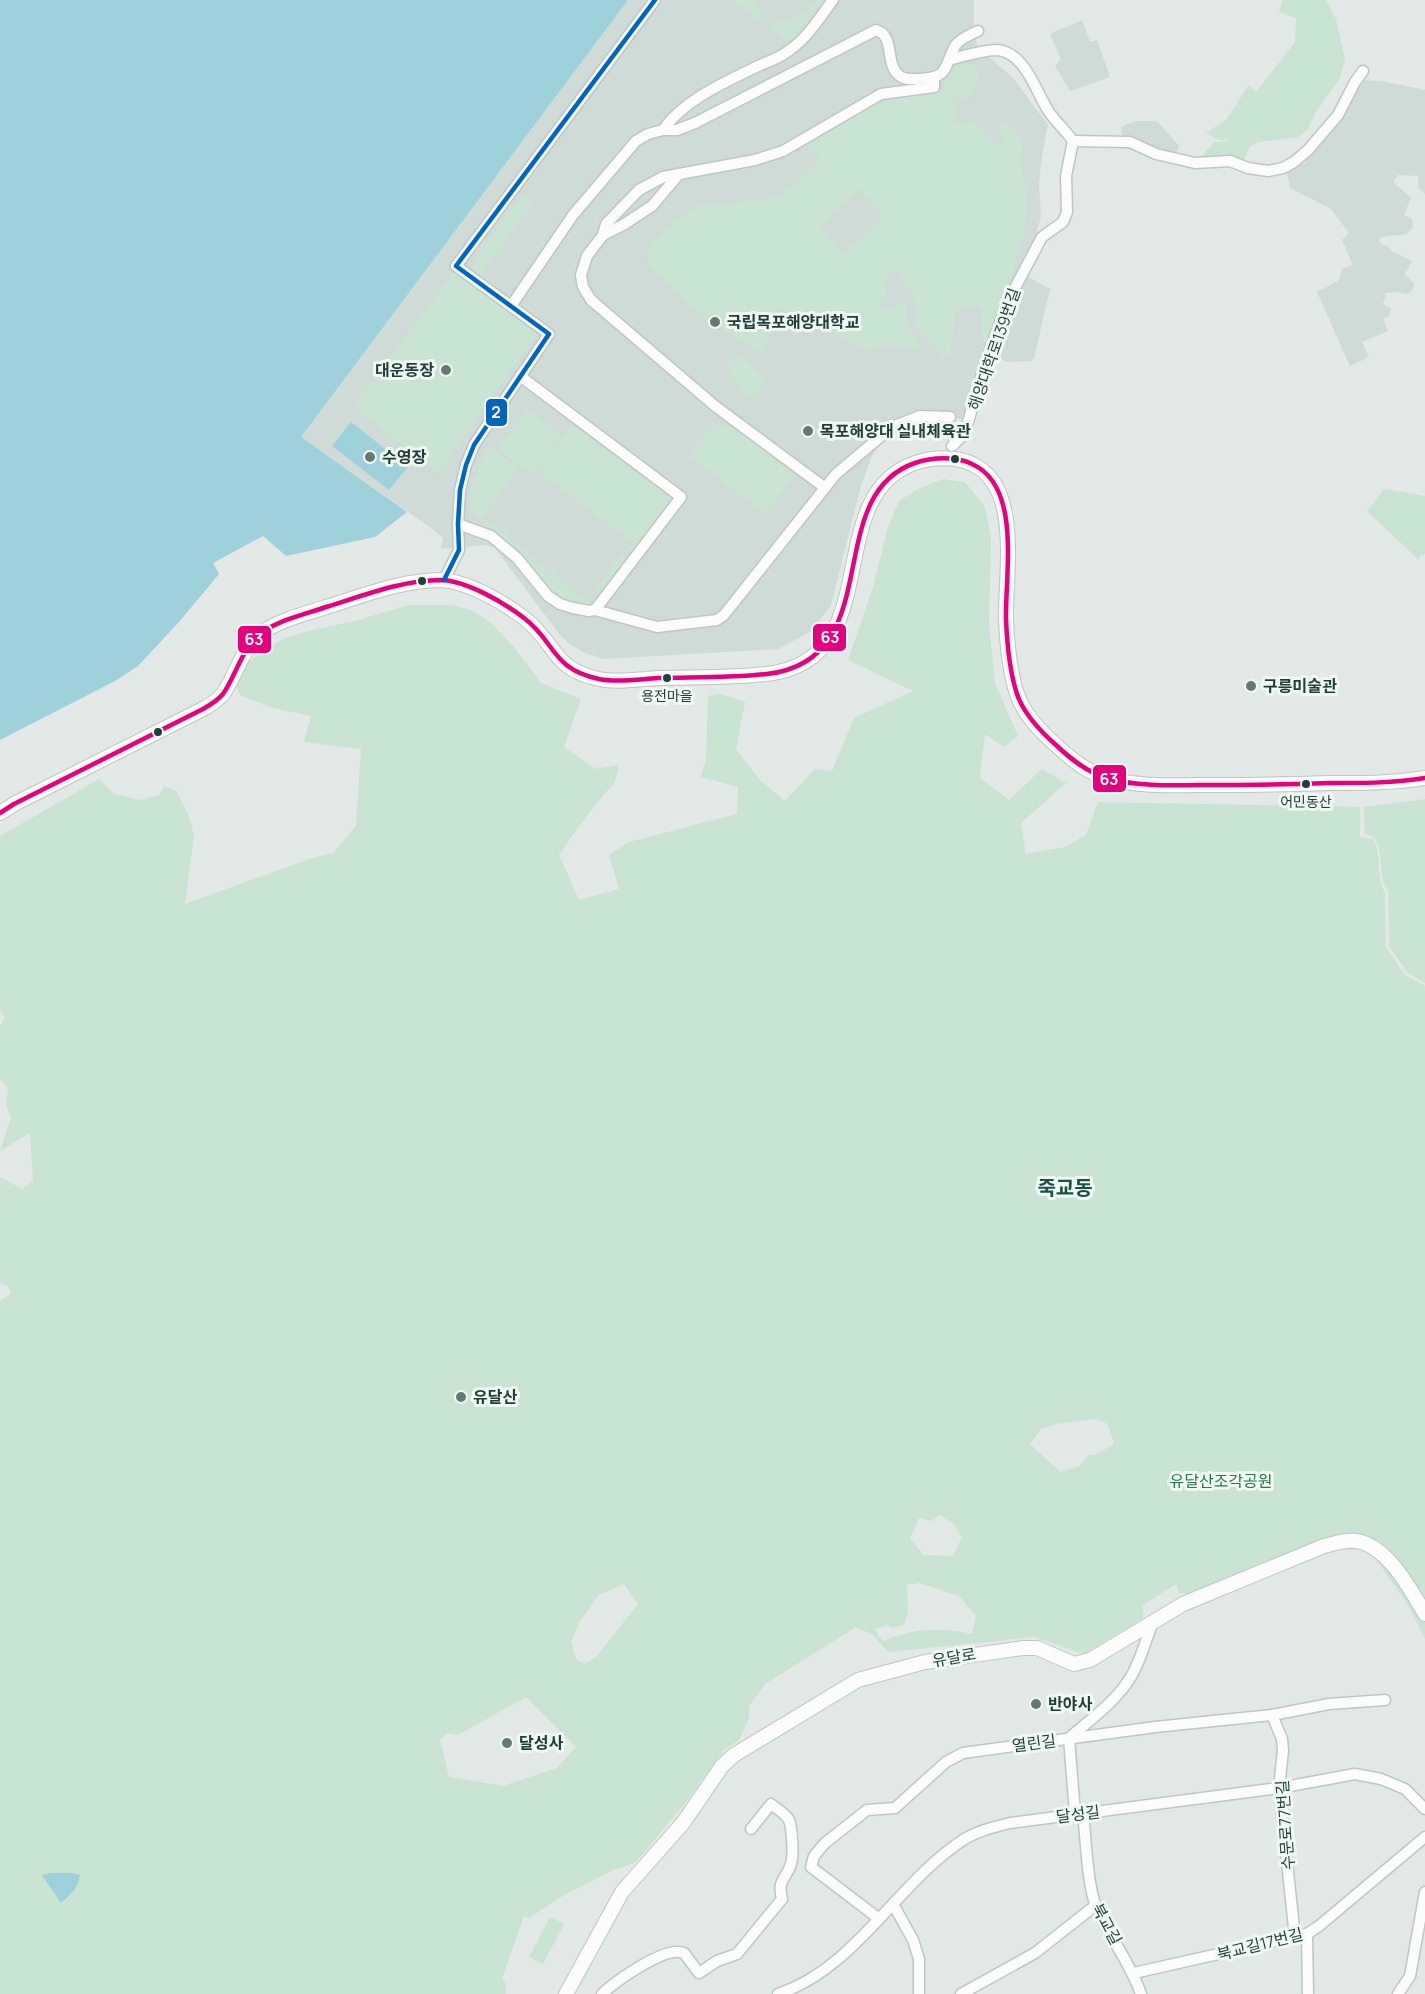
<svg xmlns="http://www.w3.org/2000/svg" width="1425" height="1994" viewBox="0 0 1425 1994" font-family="Manrope,'Noto Sans KR',sans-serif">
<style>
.built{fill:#cfdbd6}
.green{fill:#c9e4d2;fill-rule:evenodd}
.water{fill:#9ed1dc}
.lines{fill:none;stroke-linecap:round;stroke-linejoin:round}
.minor-casing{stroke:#bfc6c3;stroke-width:13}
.tertiary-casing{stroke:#bfc6c3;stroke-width:16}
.minor{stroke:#fbfcfb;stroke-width:10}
.tertiary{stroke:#fbfcfb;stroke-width:14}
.bus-1-casing{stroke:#f0f8f4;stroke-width:9}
.bus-2-casing{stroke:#f0f8f4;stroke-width:9}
.bus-1{stroke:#e5007d;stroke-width:4.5}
.bus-2{stroke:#0065bd;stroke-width:4.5}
.poi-dot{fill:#637a74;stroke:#f0f8f4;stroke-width:2}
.bus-dot{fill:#1e3e36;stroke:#f0f8f4;stroke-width:2}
.labels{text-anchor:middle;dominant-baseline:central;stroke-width:6;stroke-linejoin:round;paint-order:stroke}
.bus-label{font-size:14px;fill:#1e3e36;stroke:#f0f8f4}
.poi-label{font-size:16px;font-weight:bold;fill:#1e3e36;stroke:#f0f8f4;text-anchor:start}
.street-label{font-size:16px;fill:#1e3e36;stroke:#f0f8f4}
.park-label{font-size:16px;fill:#257848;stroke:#f0f8f4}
.quarter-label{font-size:20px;font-weight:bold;fill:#185145;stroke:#f0f8f4}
.line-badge{stroke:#f0f8f4;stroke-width:2}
.badge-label{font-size:16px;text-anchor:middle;font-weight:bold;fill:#fff}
</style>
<rect width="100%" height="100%" fill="#e2e9e6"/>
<!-- built -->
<g class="built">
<path d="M628,0H974V24L977,47L1014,79L1048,125L1042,155L1039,184L1041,216L1036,236L1019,272L1050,289L1034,358L1031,361L1006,362L994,355L984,356L966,419L934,418L911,421L881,441L871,458L860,489L831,605L812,631L778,649L604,659L587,654L569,644L560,635L495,548L485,545L441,549L443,538L428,526L301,437Z"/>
<path d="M1082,20L1090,42L1097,40L1110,77L1070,91L1055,66L1061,59L1050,34Z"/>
<path d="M1364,80L1380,81L1425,90V194L1418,187V176L1398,175L1393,182L1411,198L1404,215L1412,219L1413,227L1407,234L1381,237L1379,242L1391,249V251L1412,261L1405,275L1414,283L1413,289L1408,294L1396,292L1386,293L1383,304L1391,308L1390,315L1383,319L1388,331L1362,342L1369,357L1350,366L1317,292L1338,281L1343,268L1353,265L1342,240L1349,233L1331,209L1290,188L1287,170L1305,163Z"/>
<path d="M1135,121H1157L1179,146L1176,154L1158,152L1138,140H1122L1121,127Z"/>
</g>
<!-- green -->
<g class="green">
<path d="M732,0H753L757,10L768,20L764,24Z"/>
<path d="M817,0H825L796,36L787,42L770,29L775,23C795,20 805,15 817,0Z"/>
<path d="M1282,0H1326L1336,19L1345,59L1340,78L1316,112L1308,129L1298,137L1258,142L1250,146L1244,159L1198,161L1214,142H1223L1229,139L1220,140L1206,133L1226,120L1249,85L1256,92L1295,42L1296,18L1279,12Z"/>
<path d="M963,61L980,68L975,90L970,97L955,100V123L974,122L997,144L1006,139L997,126L1006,120L1023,141L1021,159L1022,181H1028L1024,233L1010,284L988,341H982L981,306L956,308L950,359L935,348L913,324C914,318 916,310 915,304C914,294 905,287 901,277L904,275L896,269L882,282L888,295L880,300L881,309H893L903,301L906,304C907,328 909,332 925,350L886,345L868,351L779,307L764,350L758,352L706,318L649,267L647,256L654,240L672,223L697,207L779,197L821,160L807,145V142L851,115L901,95L942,92L948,72ZM860,190L884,216L845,253L820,227Z"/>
<path d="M525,197L533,202L481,274L472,267L473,263L520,198Z"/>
<path d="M456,270L537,333L438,474L353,406Z"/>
<path d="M737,355L748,362L766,380L753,396L747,399L726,367Z"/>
<path d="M527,409L561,436L532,475L498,449Z"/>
<path d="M572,424L673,499L633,553L628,549L633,542L537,472Z"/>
<path d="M716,424L738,430L796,476L764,513L691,457L698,443Z"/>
<path d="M488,446L518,468L481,520L470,509L471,487Z"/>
<path d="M943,479L965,482L985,507L991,538L989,623L995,683L1018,736L1004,747L985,734L980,778L1009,800L1042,769L1066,783L1021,823L1026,854L1065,847L1086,835L1098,802L1360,807V837L1373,839C1383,856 1375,876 1385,892L1386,947L1405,975L1425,986V1639L1408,1605L1370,1550L1329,1549L1232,1576L1189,1593H1179L1176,1584L1143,1605V1618L1084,1654L1034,1637L888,1652L873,1635L856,1627L765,1684L749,1706V1718L739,1740L724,1750L685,1803L635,1863L615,1869L557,1899L530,1918L524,1916L502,1979L505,1982L506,1994H0V1301L11,1294L8,1286L0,1283V1177L22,1189L33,1181L30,1133L0,1151L11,1117L6,1105L8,1089L0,1078V1026L5,1018L0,1009V836L99,779L114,794L140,800L159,795L164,786L176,791L188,814L194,835L185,904L312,858L333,853L356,826L361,749L304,742L311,716L273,708L240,695L233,676L243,665L284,638L317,629L355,621L408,605H450L471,610L489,621L514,647L541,683L581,699L564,747L596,769L619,765L614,784L604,794L578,827L559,855L579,900L619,889L609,855L629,842L737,814L738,787L701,777L706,759L708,696L721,694L745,702L736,749L759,779L785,801L815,769L832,771L854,718L913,691L848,660L873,587L888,527L899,501L918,489ZM1095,1419L1108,1424L1114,1444L1095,1455H1088L1080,1466L1060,1472L1030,1444L1041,1429L1056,1424ZM939,1515L953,1523L962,1537L953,1556L924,1555L910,1539L919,1518L932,1521ZM919,1583L959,1596L976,1616L972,1634C943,1627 912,1628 884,1641L879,1637L875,1629L888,1625L892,1628L904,1625L908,1611L907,1585ZM624,1584L638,1604L595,1658L584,1664L576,1659L571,1642L580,1621L599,1595ZM526,1697L576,1747L557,1768L503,1786L449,1777L440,1739L448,1733L458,1735ZM51,1873H73L78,1883L72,1894L61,1903Z"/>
<path d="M1384,489L1425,496V554L1420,556L1419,560L1367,511Z"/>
<path d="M486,519L579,596L589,602L590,605C584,606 582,605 576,604C547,595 543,576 523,558C510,546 495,537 480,528Z"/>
<path d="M622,554L628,558V561L602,597L594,590Z"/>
<path d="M1425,799V983L1408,973L1389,946L1388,891C1377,875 1385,854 1374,837L1365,834L1364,807Z"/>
<path d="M550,1917L564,1924L543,1964L529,1957Z"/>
</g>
<!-- water -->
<g class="water">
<path d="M0,0H628L301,437L407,512L375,537L286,556L263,536L213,563L219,574L179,622L138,666L115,681L0,740Z"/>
<path d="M351,422L408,467L389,490L332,446Z"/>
<path d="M51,1873H73L80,1875C78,1888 71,1895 61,1903L42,1875Z"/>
</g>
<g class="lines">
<defs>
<g id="minor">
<path d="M951,59C965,56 982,50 997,50C1025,52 1036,92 1049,112C1056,122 1066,131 1073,141"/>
<path d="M663,130C683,101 723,83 754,68C766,62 781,58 791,49C808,37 820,17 833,0"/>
<path d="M1073,141L1130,142L1156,154L1195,163L1230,161L1248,168L1268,171L1283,168L1294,162L1308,150L1338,115L1355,82L1363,71"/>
<path d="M603,235L623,225L652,206L679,174"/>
<path d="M511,306L573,215L636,141L648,134L663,130H677L695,123L876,30C896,36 884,65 900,76C905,80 912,79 918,79C949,78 943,69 955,46C959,39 971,34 978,31"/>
<path d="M520,376L681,497L595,610"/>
<path d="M952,446L962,436L966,429L984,367L1007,303L1042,237L1063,222L1067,212L1066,176L1073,141"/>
<path d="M824,487L715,406L591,300L583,287L581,275L587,256L603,235L606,224L639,190L663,177L755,160L783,151L881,94L934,87V79"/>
<path d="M458,524L491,536L517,558L548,596L560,604L573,608L589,611L595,610L657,627L717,620L724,615L836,474L892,427L920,416L950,417"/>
<path d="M444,580L459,550L458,524L460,490L466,465L474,445L549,334L456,266L655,0"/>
<path d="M1272,1715L1282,1739L1283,1750L1279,1788L1295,1937"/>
<path d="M1083,1813C1086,1838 1087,1884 1096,1906C1109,1937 1130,1962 1141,1994"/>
<path d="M1075,1814L1069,1738C1091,1719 1117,1701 1132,1675C1141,1659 1146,1639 1153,1622"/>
<path d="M893,1904L913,1940L919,1959V1994"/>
<path d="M878,1918L811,1867L814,1856L825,1843L867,1810L895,1808L946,1762L963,1753L1155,1727L1272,1715L1329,1704L1385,1700"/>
<path d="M1307,1934L1308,1994"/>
<path d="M1134,1973L1307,1934L1319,1926L1425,1837"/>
<path d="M602,1994C616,1981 666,1945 684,1953L699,1973L717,1961L737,1954L782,1899C777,1879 786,1880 791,1864C794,1855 792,1828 789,1820C785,1813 777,1809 771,1804L751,1829"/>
<path d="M778,1994C856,1968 896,1884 963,1840C977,1831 994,1827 1010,1823L1279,1788L1355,1774L1381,1779L1405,1789L1425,1809"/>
<path d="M961,1994L1035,1953L1096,1905"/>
<path d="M1398,1994L1410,1976L1425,1892"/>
</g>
<g id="tertiary">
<path d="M0,813L14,804L203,709C210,705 218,700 223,694C237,674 242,646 264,631C283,619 305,614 326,607C362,596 402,580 441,580C467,581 503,602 524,618C556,642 551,669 599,679C617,683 640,679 658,678C694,677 731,678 767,674C890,660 819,496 915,463C932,457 956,456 972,464C1022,486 1005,574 1006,619C1007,643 1009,670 1017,694C1024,715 1041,732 1057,746C1072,760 1087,772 1106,778C1144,789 1193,784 1232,785C1266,785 1299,784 1333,783C1364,783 1394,783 1425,778"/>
<path d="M566,1994L622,1892L683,1823L722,1766L734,1755L858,1680L925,1662L1023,1648H1037L1074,1664L1090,1660L1183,1604L1324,1546C1335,1543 1345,1540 1356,1541C1387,1545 1411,1590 1425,1614"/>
</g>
</defs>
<!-- minor casing -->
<use href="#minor" class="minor-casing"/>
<!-- tertiary casing -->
<use href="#tertiary" class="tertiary-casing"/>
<!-- minor -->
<use href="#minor" class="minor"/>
<!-- tertiary -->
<use href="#tertiary" class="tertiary"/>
<defs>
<path id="bus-1" d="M0,813L14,804L203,709C210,705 218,700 223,694C237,674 242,646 264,631C283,619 305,614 326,607C362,596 402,580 441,580C467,581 503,602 524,618C556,642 551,669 599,679C617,683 640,679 658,678C694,677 731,678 767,674C890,660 819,496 915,463C932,457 956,456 972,464C1022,486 1005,574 1006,619C1007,643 1009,670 1017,694C1024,715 1041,732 1057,746C1072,760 1087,772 1106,778C1144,789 1193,784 1232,785C1266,785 1299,784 1333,783C1364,783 1394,783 1425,778"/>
<path id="bus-2" d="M444,580L459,550L458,524L460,490L466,465L474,445L549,334L456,266L655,0"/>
</defs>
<!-- bus-1 casing -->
<use href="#bus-1" class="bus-1-casing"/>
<!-- bus-2 casing -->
<use href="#bus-2" class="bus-2-casing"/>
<!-- bus-1 -->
<use href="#bus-1" class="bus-1"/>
<!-- bus-2 -->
<use href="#bus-2" class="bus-2"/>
</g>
<!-- markers -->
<g class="poi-dot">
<circle cx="715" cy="322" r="6"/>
<circle cx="446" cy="370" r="6"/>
<circle cx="808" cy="431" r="6"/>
<circle cx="370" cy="457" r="6"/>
<circle cx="1251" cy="686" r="6"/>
<circle cx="461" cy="1397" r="6"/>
<circle cx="1036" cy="1704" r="6"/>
<circle cx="507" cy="1743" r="6"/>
</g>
<g class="bus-dot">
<circle cx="955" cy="459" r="5"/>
<circle cx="422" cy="581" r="5"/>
<circle cx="667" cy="678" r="5"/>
<circle cx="158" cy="732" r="5"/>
<circle cx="1306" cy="784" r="5"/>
</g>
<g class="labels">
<!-- bus labels -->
<g class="bus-label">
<text x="667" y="695">용전마을</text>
<text x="1306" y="801">어민동산</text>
</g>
<!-- poi labels -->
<g class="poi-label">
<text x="727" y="322">국립목포해양대학교</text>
<text x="434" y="370" text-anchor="end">대운동장</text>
<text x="820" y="431">목포해양대 실내체육관</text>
<text x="382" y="457">수영장</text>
<text x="1263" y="686">구릉미술관</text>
<text x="473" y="1397">유달산</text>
<text x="1048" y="1704">반야사</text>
<text x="519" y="1743">달성사</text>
</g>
<!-- street labels -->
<g class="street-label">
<text transform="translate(994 349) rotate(-71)">해양대학로139번길</text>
<text transform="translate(954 1657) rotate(-10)">유달로</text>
<text transform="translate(1034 1743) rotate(-7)">열린길</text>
<text transform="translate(1078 1814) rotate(-7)">달성길</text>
<text transform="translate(1285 1825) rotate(-94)">수문로77번길</text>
<text transform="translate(1107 1924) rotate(62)">북교길</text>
<text transform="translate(1260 1944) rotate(-14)">북교길17번길</text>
</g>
<!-- park labels -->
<g class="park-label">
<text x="1221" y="1481">유달산조각공원</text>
</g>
<!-- quarter labels -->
<g class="quarter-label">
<text x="1065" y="1187">죽교동</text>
</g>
</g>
<g class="line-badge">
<rect x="485" y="398" width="23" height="29" rx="6" fill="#0065bd"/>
<rect x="812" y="623" width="35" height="29" rx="6" fill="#e5007d"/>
<rect x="237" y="625" width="35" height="29" rx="6" fill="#e5007d"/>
<rect x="1092" y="764" width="35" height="29" rx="6" fill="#e5007d"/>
</g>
<g class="badge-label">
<text x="496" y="418">2</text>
<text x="830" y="643">63</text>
<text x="254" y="645">63</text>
<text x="1109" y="785">63</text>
</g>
</svg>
